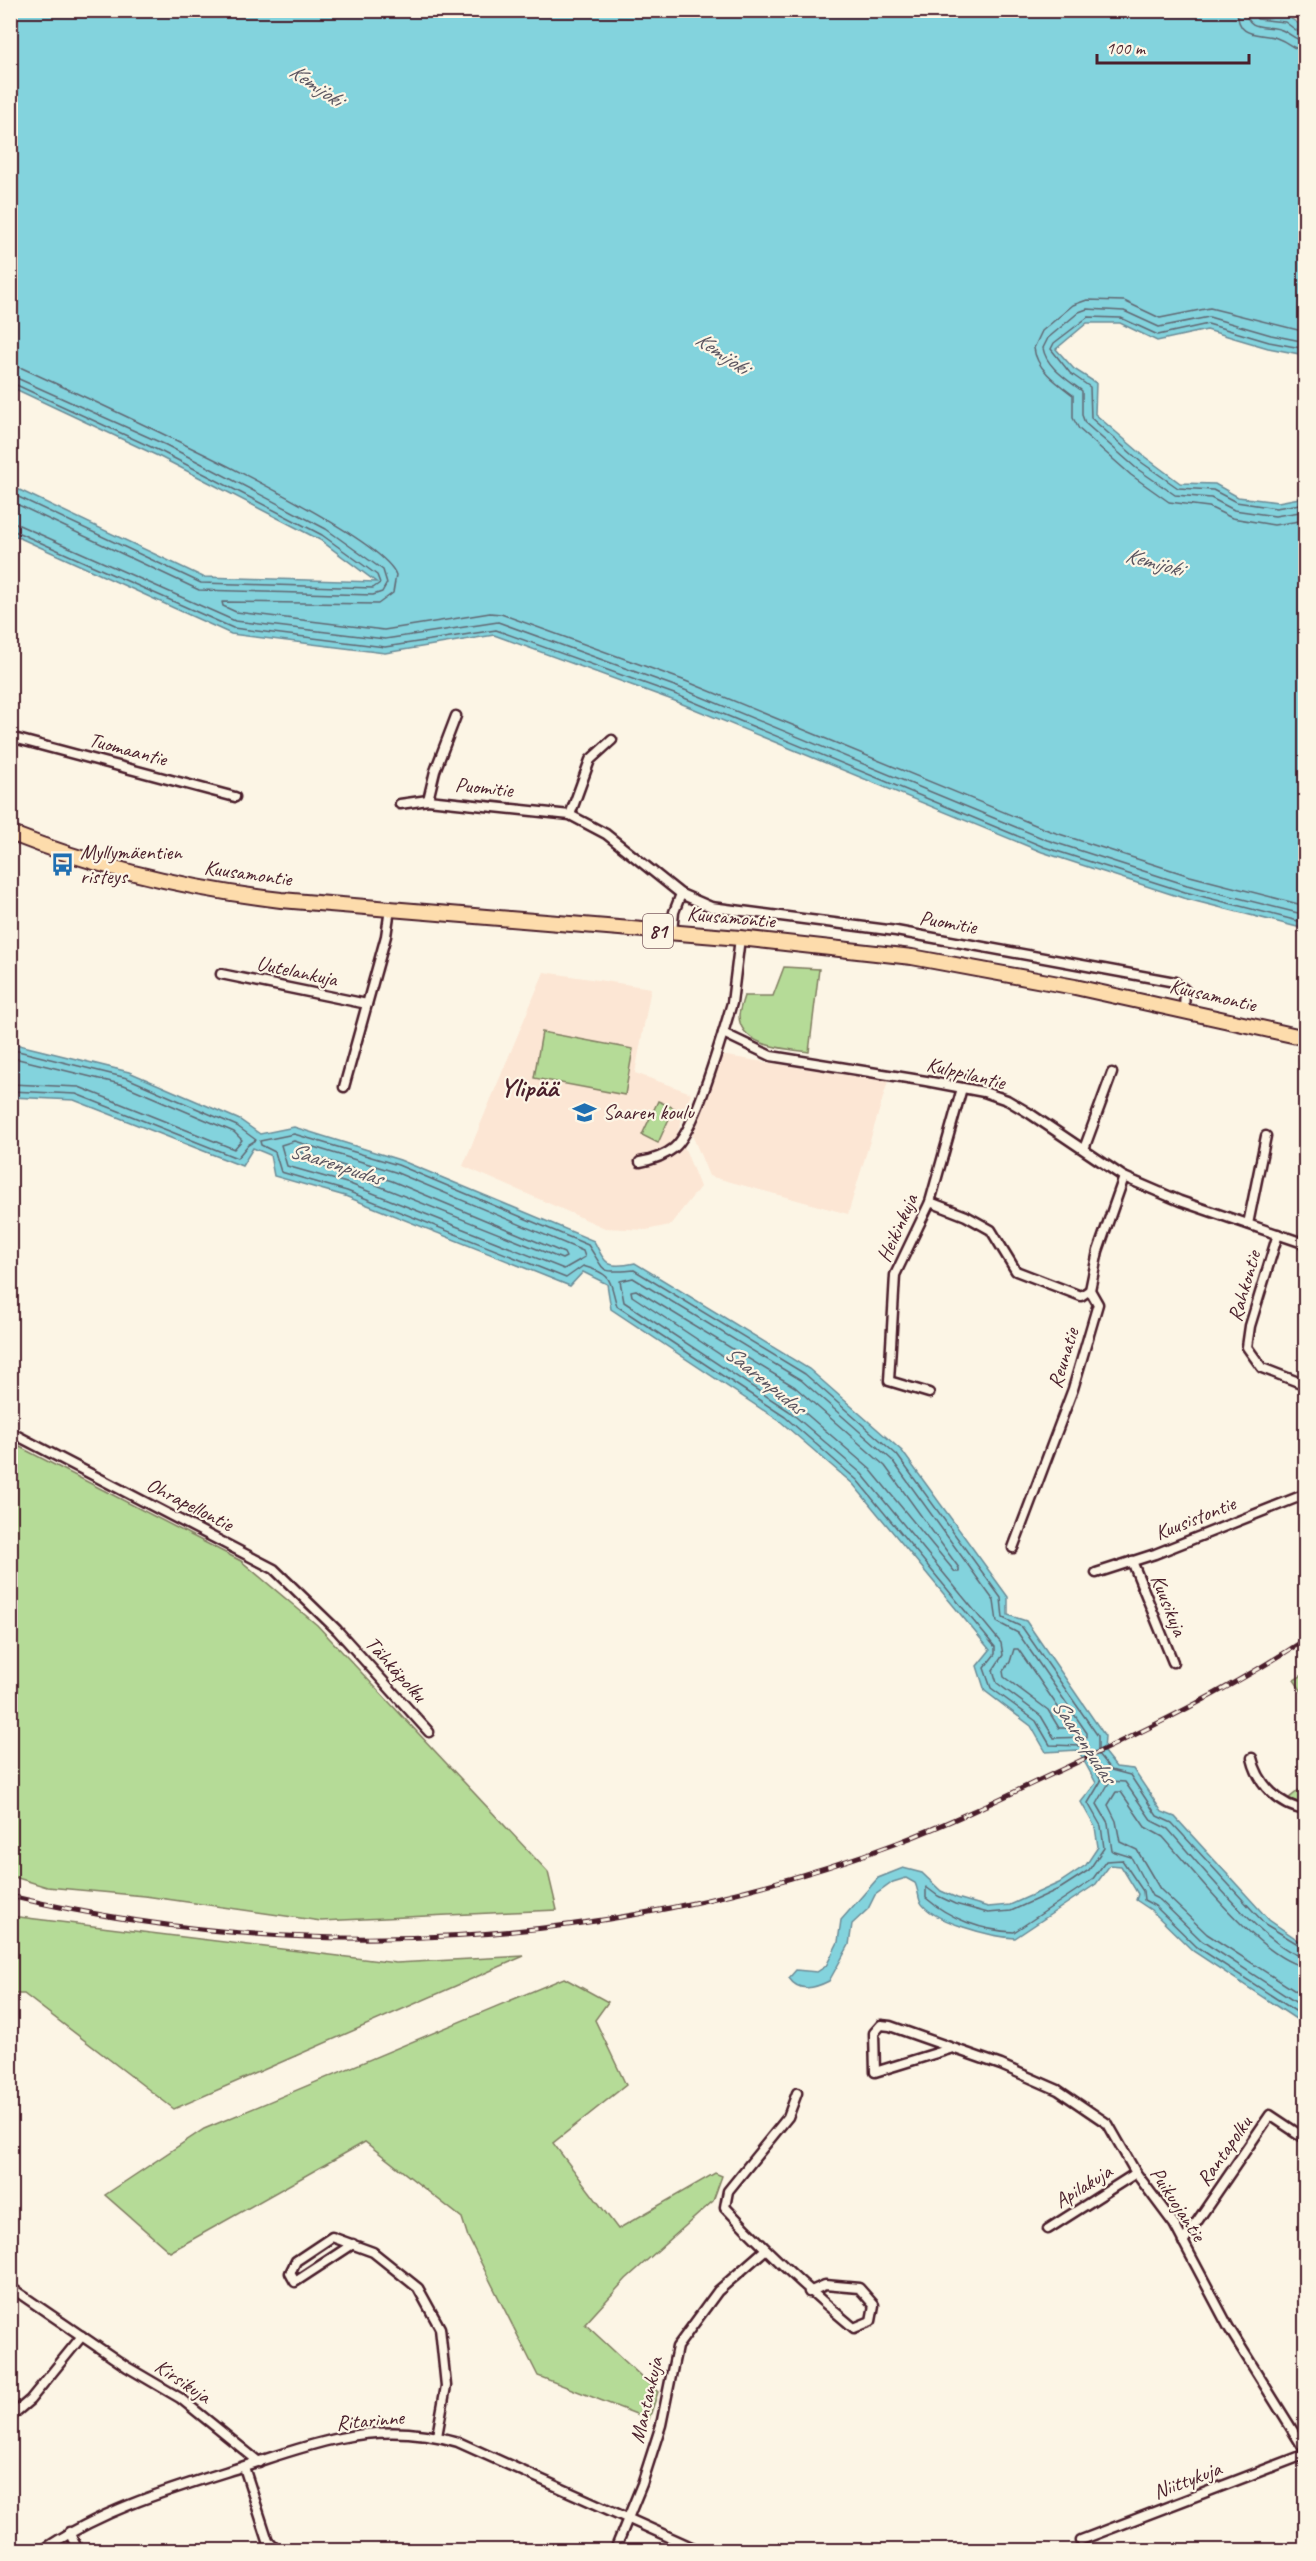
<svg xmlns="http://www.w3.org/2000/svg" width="1316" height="2561" viewBox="0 0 1316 2561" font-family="Caveat,sans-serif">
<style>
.built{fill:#fce6d4}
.green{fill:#b5db97;stroke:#807d61;stroke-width:1.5}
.water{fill:#83d3dd;stroke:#6c8b96;stroke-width:1.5}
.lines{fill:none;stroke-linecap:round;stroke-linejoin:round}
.shore{stroke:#616772;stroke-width:1.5}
.minor-casing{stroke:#4a1f2b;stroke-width:13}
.primary-casing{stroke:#4a1f2b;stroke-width:18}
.minor{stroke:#fcf5e5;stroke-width:8}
.primary{stroke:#fddcac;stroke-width:14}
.rail-casing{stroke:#4a1f2b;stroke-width:5}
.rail{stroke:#fcf5e5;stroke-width:3;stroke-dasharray:9;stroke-linecap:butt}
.labels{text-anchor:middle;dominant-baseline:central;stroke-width:4.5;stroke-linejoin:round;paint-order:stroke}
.shield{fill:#fcf5e5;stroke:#7f5f63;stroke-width:1.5}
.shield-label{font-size:20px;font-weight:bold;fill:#4a1f2b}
.street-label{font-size:21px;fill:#4a1f2b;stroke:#fcf5e5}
.poi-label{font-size:21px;fill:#4a1f2b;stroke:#fcf5e5;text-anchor:start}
.water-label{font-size:22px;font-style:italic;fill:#5b5560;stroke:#fcf5e5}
.district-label{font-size:27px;font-weight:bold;fill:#4a1f2b;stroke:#fcf5e5}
</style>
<rect width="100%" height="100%" fill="#fcf5e5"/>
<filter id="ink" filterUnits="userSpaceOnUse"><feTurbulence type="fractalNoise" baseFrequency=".0167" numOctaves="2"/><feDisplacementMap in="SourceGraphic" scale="12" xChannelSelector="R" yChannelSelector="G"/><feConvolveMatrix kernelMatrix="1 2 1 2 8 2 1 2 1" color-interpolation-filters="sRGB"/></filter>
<g filter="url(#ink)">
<!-- built -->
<g class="built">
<path d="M544,972L651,988L635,1073L691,1093L678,1131L700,1187L670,1225L646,1230L605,1228L463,1166Z"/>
<path d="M720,1055L888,1081L848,1214L709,1176L691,1132Z"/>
</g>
<!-- green -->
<g class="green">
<path d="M784,967L819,969L809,1052C787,1049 739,1047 739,1015C740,1009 742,1002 744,996H773Z"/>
<path d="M542,1032L633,1049L625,1095L534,1078Z"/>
<path d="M658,1101L674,1108L658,1143L642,1135Z"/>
<path d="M10,1442L241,1561L317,1625L548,1872L557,1910L321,1921L145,1896L47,1887L11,1876Z"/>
<path d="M1306,1673V1696H1305L1294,1680Z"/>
<path d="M1305,1785V1804L1288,1799Z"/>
<path d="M11,1916L396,1963L524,1956L174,2109L24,1994H11Z"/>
<path d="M564,1978L608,2002L595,2020L626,2085L553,2143L618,2229L715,2173L722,2176L713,2201L626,2279L585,2324L658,2392L649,2419L538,2376L468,2237L462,2218L365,2142L170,2252L105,2195L204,2129Z"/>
</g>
<!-- water -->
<g class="water">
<path d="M1253,11L1263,15L1287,16L1305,28V355L1268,348L1207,330L1157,341L1120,323H1087L1056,349L1074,369L1096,383L1095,414L1145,457L1180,483L1215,484L1238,497L1278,502L1305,497V929L1183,898L1042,852L675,701L494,635L385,653L231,634L11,534V486L203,577L376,582L320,540L160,457L11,387V11Z"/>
<path d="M11,1043L129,1072L240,1120L260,1134L294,1127L400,1160L594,1241C606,1265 607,1269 635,1263L809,1369L902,1451L1008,1597V1615L1026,1621L1105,1736L1104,1752L1116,1767L1133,1769L1162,1812L1175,1817L1269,1920L1305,1945V2025L1193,1951L1151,1910L1136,1900L1138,1894L1121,1866L1110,1865L1096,1884L1015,1938C993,1937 931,1922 920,1901C918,1896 918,1889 915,1883L906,1878L893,1882L875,1895L868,1909L852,1924L849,1945L829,1981C815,1988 799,1993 789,1978L796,1970L817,1972L826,1966L838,1942L841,1920L878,1878L903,1868L922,1873L941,1891L957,1898L988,1907L1010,1905L1059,1883L1086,1865L1098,1847L1095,1827L1081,1802L1096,1783L1078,1750L1046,1752L1031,1726L985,1691L977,1666L990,1650L853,1484L781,1422L611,1309L607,1284L583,1272L570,1286L345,1196L274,1176L270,1155L253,1148L242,1166L74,1100L11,1097Z"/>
</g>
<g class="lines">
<!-- shore -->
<g class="shore">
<path d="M1237,10C1238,42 1261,31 1279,39C1290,43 1293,50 1306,50"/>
<path d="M1246,10C1247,34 1270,23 1284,31C1292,35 1296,41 1306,41"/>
<path d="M1253,10L1257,19L1285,22L1300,33L1306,34"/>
<path d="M1306,332L1210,308L1160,318L1124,301L1087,300L1073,305L1042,331L1034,348C1036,369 1058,384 1073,395V418L1079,429L1131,475L1169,502L1209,507L1232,518L1274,525L1306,520"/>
<path d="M1306,342L1271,335L1209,317L1159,327L1124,311L1087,309L1079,312L1048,338L1043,348C1046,367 1068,380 1082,391V415L1085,423L1136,468L1175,495L1211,498L1234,510L1275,516L1306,511"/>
<path d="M1306,349L1269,342L1208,324L1158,335L1121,318L1088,317L1054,343L1051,349L1070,373L1090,387L1091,418L1141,462L1178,488L1213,490L1236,502L1276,508L1306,503"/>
<path d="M10,366L22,368C80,395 382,530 396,575L393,593L378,604L222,602L223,606L236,612L384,630L490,613L501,614L683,680L1050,831L1190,876L1306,906"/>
<path d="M10,375L166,445L326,529L383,570L387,583L382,592L373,595L199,590L10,501"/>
<path d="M10,382L162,452L322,535L377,575L380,583L373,588L201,583L10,493"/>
<path d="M10,521L235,621L385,639L498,622L680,688L1047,840L1187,885L1306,915"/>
<path d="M10,529L233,628L385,647L496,630L677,695L1044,847L1185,892L1306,923"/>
<path d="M10,1049L127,1078L237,1126L256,1140L248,1145L237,1158L76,1094L10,1091"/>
<path d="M10,1057L124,1085L234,1132L242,1140L234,1149L79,1087L10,1084"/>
<path d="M294,1141L395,1172L583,1251L585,1257L564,1269L350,1184L287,1166L281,1145Z"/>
<path d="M297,1151L392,1181L564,1253L566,1257L562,1259L354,1176L295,1158L293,1153Z"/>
<path d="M633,1278L801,1380L892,1460L994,1601L997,1622L1018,1633L1087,1733V1737L1054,1738L1041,1716L997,1683L993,1670L1003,1655L1001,1643L862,1474L789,1411L624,1302L620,1281Z"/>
<path d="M636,1290L795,1387L885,1466L959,1568V1572H955L870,1469L796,1405L632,1296L631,1291Z"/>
<path d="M1014,1649H1018L1069,1723L1068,1728H1059L1048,1710L1004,1677L1003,1671L1010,1662Z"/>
<path d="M1306,1949L1265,1924L1172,1823L1157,1816L1130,1775L1111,1770L1098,1754V1736L1022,1627L1003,1618L1001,1598L897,1455L805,1374L634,1270C598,1273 607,1273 588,1245L398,1165L294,1134L260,1141L261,1145L275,1152L281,1172L347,1191L566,1278L583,1266C615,1275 609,1281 617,1306L785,1417L857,1480L995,1647V1654L984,1668L991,1688L1036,1721L1050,1745L1082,1746L1101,1781L1088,1803L1101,1826L1104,1848L1089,1870L1061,1888L1011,1911L988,1913L955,1904L938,1896L926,1887V1898C950,1919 983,1931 1014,1932L1092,1880L1106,1861L1122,1860L1143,1891L1144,1900L1155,1906L1197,1947L1306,2018"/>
<path d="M1306,1957C1271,1955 1193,1857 1168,1829L1152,1821L1125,1782L1110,1781L1097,1804L1108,1823L1112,1851L1131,1857L1152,1896L1160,1900L1202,1941L1306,2009"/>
<path d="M1306,1966C1266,1965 1190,1867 1163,1837L1145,1827L1121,1792H1116L1108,1805L1116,1821L1120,1842L1137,1850L1160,1889L1207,1934L1306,1998"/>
</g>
<defs>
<g id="minor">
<path d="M10,737L235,797"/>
<path d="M428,800L435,771L456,716"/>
<path d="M400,804L428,800L570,815L606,834L681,894L711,907L896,931L1175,982L1185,990L1184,1011"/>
<path d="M570,815L590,760L612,740"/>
<path d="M672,932L674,912L681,894"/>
<path d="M740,938L732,1003L723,1033L771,1056L926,1081L984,1092L1007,1100L1029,1113L1124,1177L1180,1201L1306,1244"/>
<path d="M221,974L367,1004"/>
<path d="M344,1087L386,936L390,909"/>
<path d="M1084,1149L1112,1073"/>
<path d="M640,1162C652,1160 664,1156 674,1148C694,1131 714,1060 723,1033"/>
<path d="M930,1202L966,1216L991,1230L1016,1271L1081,1296L1090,1290"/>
<path d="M1248,1224L1266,1136"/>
<path d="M1278,1234L1250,1326L1247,1347L1262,1368L1306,1385"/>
<path d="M929,1393L889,1381L895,1275L930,1202L962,1088"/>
<path d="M10,1432L274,1569L337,1630L429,1732"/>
<path d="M1013,1548L1073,1389L1098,1304L1090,1290L1098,1251L1124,1177"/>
<path d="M1132,1561L1173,1662"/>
<path d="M1096,1573L1155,1554L1306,1494"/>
<path d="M1252,1758C1258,1784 1279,1806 1306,1810"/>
<path d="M953,2048L875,2072L874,2033L881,2025L890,2026L1001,2065L1058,2090L1108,2124L1136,2173L1174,2224L1229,2328L1306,2452"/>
<path d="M797,2093L788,2117L728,2191L725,2207C766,2251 808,2290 854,2328L871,2321L874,2305L859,2288L825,2285L809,2292"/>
<path d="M1048,2229L1136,2173"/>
<path d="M1183,2242L1270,2115L1306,2139"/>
<path d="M353,2244L295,2282L290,2273L296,2261L332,2237L373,2252L418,2288L440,2328L446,2386L437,2436"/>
<path d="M10,2287L127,2367L180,2398L259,2462"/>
<path d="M10,2417L30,2400L82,2336"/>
<path d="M244,2467L268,2541L277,2550"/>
<path d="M69,2532L78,2550"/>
<path d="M1081,2540L1306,2454"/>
<path d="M43,2550C101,2510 168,2490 235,2469C270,2458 305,2445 340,2438C379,2430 420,2431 458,2442L698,2550"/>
<path d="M615,2550L642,2484L661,2425L677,2347L718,2291L765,2250"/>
</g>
<path id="primary" d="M10,833C98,868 188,889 281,900L740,938L912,957L1075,987L1306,1038"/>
</defs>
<!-- minor casing -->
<use href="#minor" class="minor-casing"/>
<!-- primary casing -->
<use href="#primary" class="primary-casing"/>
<!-- minor -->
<use href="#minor" class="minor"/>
<!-- primary -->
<use href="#primary" class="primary"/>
<defs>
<path id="rail" d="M10,1896C304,1966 614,1949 897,1843C955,1821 1010,1794 1065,1768C1148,1729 1229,1690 1306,1639"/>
</defs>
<!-- rail casing -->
<use href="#rail" class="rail-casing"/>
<!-- rail -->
<use href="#rail" class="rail"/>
</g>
</g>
<!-- icons -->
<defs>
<symbol id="bus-bare" viewBox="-9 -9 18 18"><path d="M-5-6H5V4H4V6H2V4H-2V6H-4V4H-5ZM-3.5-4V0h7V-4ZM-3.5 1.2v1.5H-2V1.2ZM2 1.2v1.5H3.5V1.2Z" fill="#1f6fb2" stroke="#fcf5e5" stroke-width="2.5" paint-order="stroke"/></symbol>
<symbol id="school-bare" viewBox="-9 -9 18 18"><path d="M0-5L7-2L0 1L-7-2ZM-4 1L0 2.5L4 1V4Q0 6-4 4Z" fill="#1f6fb2" stroke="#fcf5e5" stroke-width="2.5" paint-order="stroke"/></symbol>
</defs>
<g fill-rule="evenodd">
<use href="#bus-bare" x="46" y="848" width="33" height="33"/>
<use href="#school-bare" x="568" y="1096" width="33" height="33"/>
</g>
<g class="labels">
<!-- shield labels -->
<rect class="shield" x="643" y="914" width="30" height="34" rx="4.5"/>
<g class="shield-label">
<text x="658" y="931">81</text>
</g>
<!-- street labels -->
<g class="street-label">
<text transform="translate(128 749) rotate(15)">Tuomaantie</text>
<text transform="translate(484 787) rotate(6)">Puomitie</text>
<text transform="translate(248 873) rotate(8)">Kuusamontie</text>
<text transform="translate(731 917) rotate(5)">Kuusamontie</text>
<text transform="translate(948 922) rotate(10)">Puomitie</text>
<text transform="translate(297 971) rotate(12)">Uutelankuja</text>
<text transform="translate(1213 995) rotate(13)">Kuusamontie</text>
<text transform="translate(966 1073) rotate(14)">Kulppilantie</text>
<text transform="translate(897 1228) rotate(-66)">Heikinkuja</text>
<text transform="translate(1244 1286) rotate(-74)">Rahkontie</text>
<text transform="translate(1063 1358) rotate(-73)">Reunatie</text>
<text transform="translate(190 1504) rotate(27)">Ohrapellontie</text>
<text transform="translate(1195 1518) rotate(-22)">Kuusistontie</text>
<text transform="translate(1169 1605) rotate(68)">Kuusikuja</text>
<text transform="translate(396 1669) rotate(48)">Tähkäpolku</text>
<text transform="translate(1224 2151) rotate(-55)">Rantapolku</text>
<text transform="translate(1083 2186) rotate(-32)">Apilakuja</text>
<text transform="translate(1178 2204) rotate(57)">Puikuojantie</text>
<text transform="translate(183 2381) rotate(34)">Kirsikuja</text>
<text transform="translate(646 2400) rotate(-77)">Mantankuja</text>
<text transform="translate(370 2420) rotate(-5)">Ritarinne</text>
<text transform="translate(1187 2480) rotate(-21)">Niittykuja</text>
</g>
<!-- poi labels -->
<g class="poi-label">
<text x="80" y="852">Myllymäentien<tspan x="80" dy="24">risteys</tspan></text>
<text x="603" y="1112">Saaren koulu</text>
</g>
<!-- water labels -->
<g class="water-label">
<text transform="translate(316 85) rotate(34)">Kemijoki</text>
<text transform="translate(722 353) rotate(34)">Kemijoki</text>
<text transform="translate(1154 562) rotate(15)">Kemijoki</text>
<text transform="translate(336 1164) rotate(18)">Saarenpudas</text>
<text transform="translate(765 1380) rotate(39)">Saarenpudas</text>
<text transform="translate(1084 1741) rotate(56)">Saarenpudas</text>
</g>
<!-- district labels -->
<g class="district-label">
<text x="529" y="1087">Ylipää</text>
</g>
</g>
<!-- margin -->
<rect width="1316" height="2561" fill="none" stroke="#fcf5e5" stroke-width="36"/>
<rect x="18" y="18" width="1280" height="2525" fill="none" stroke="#4a1f2b" stroke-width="2" filter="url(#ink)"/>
<!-- scale -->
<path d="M1097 54v9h152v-9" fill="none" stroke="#4a1f2b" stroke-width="3"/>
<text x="1106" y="54" font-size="18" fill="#4a1f2b" stroke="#fcf5e5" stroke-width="4.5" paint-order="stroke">100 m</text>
</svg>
